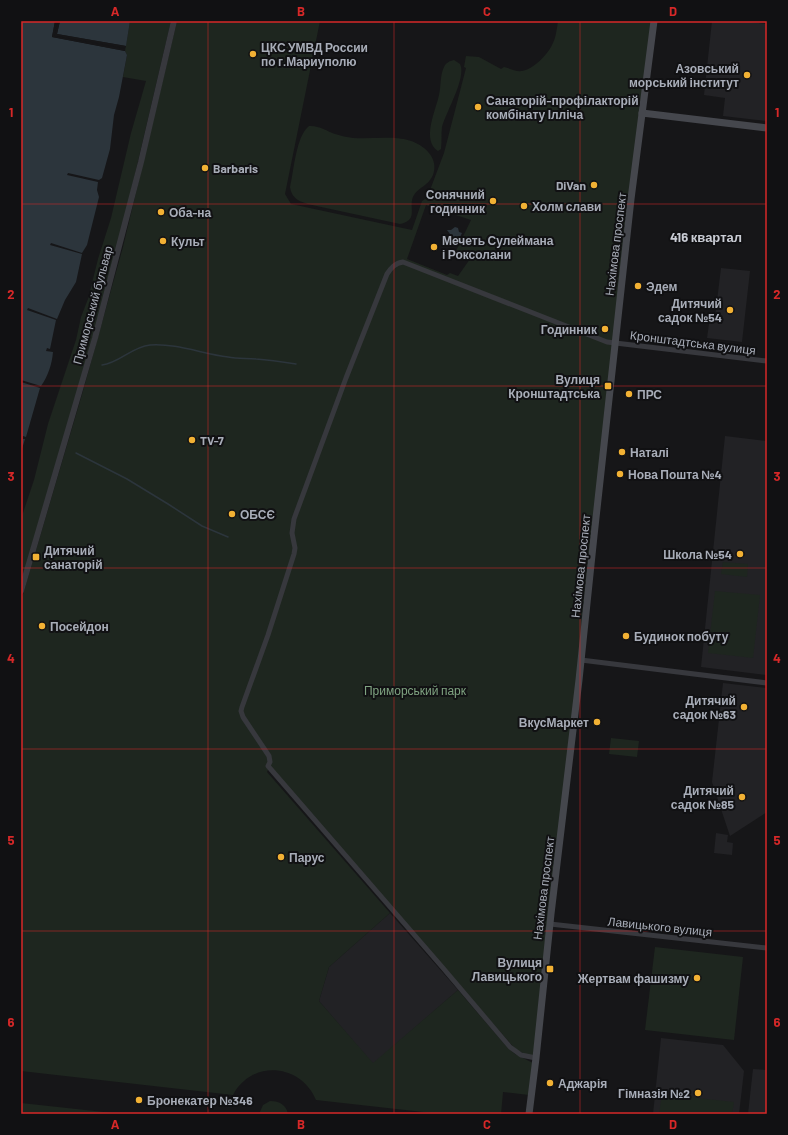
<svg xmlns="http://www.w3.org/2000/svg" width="788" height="1135" viewBox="0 0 788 1135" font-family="Barlow,sans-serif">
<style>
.built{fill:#222225}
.green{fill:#1e261f;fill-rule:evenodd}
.water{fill:#2c353c}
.pier{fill:#161618}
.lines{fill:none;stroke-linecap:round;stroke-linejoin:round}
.stream{stroke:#2c353c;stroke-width:1.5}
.minor{stroke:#37383d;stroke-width:5}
.tertiary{stroke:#37383d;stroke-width:6}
.secondary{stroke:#45474d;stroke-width:7}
.grid{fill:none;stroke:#d62828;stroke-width:1;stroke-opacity:0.55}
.poi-dot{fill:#f2b134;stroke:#111113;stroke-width:1.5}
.labels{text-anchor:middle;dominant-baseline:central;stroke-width:4;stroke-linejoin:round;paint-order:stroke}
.poi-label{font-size:12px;font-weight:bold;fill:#a8adb8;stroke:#111113;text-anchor:start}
.street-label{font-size:12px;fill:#a8adb8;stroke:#111113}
.park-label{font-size:12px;fill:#7fa381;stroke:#111113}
.neighbourhood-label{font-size:13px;font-weight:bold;fill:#c9ccd4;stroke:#111113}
.neatline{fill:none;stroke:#d62828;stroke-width:1.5}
.grid-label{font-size:13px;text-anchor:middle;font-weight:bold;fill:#d62828}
</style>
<rect width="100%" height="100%" fill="#161618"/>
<!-- built -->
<g class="built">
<path d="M712,21H743L767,24V121L723,116L725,98L704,95Z"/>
<path d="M721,268L750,271L742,342L707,338L709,324L713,321L715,317Z"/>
<path d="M725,436L767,441V675L701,667Z"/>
<path d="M723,683L767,688V812L730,836L712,782Z"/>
<path d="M716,833L728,835L727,842L733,843L732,855L714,853Z"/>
<path d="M390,913L458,990L373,1064L319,1001L329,967Z"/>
<path d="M661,1038L723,1045L744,1071L739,1114H653Z"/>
<path d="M753,1069L767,1070V1114H748Z"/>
</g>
<!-- green -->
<g class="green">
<path d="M130,21H171L118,246L78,389L21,582V519L34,480L48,424L76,340L81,317L88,299L98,259L111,218L131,133L146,81L123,77L127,55L125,51Z"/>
<path d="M177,21H320L285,194L291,204L412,230L422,201L427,198L444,153L466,68L464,67L466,56L479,57L501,69L504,67C509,68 516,72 522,71C534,69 547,55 552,45C556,38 557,28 558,21H653L533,1058L517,1050L510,1043L269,768L267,772L390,913L329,967L319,1001L373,1063L458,990L507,1047L515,1054L533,1063L529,1095L503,1092L501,1114H441L316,1100C301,1064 252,1059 233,1095L21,1071V601L83,391L123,247ZM426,205L471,220L456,251L470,259L458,276L450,273L447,275L407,259Z"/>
<path d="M454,60L460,64C467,77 446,112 442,127C441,134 442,141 441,149L438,151C421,140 436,110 439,95C441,86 440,75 444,67C446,63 449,61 454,60Z"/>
<path d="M309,126C318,125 327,131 335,134C341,136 347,137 353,138C379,140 410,131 429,153C434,159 436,167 433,175C428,186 419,187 414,195C407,206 420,220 400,224L312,205C301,202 292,200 290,187C294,170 296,136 309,126Z"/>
<path d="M723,562L748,564L747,577L721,574Z"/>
<path d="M715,591L760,595L753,658L708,653Z"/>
<path d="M611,738L639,741L637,757L609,754Z"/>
<path d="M655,947L743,957L734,1040L645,1030Z"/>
<path d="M662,1094L734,1102L732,1114H659Z"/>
<path d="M270,1101C280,1101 286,1105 288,1114H259L263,1105Z"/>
<path d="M21,1103L122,1114H21Z"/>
</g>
<!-- water -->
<g class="water">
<path d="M21,21H55L52,37L125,51L127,55L119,97L114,115L110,149L102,178L99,180L68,173L67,175L98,182L97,190L99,197L87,245L82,253L51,243L50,245L82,254L76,282L65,300L57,319L28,308L27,310L56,320L50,349L47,348L46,351L53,352C52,364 48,376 41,386L21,380Z"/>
<path d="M60,21H130L126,46L57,34Z"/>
<path d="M455,227L458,228L459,232L462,233L459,239L456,238L454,240H451L449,238L450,234L447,230H451Z"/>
<path d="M21,382L40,388L26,437L23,436V439H25L21,452Z"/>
</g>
<!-- pier -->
<g class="pier">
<path d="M55,21H57L54,36L125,49V51L52,37Z"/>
<path d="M58,21H60L57,34L126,46L125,48L57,36L55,34Z"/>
</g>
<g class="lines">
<!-- stream -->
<g class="stream">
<path d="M102,365C120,363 131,347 150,345C176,343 203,354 228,357C238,359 247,358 256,359C269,360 283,362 296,364"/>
<path d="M76,453L127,479L168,504L202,526L228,537"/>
</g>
<!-- minor -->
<g class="minor">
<path d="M581,660L767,683"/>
<path d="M550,924L767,948"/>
<path d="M536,1058L521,1055L510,1047L443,968L268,766L270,762L269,756L243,717L241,711L242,707L268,635L294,554L295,548L292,533L294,519L346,378L387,274C391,268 395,263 403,262L607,342L767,361"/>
</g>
<!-- tertiary -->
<path class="tertiary" d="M21,591L95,338L141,162L174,21"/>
<!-- secondary -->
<g class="secondary">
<path d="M642,113L767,128"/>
<path d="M529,1114L536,1058L551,914L579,680L594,536L631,199L654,21"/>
</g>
</g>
<!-- grid -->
<path class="grid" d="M208,21V1114M394,21V1114M580,21V1114M21,204H767M21,386H767M21,568H767M21,749H767M21,931H767"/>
<!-- markers -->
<g class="poi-dot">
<circle cx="253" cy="54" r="4"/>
<circle cx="747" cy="75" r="4"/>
<circle cx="478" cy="107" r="4"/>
<circle cx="205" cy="168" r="4"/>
<circle cx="594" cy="185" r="4"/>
<circle cx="493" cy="201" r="4"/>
<circle cx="524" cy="206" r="4"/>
<circle cx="161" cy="212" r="4"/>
<circle cx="163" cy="241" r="4"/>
<circle cx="434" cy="247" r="4"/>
<circle cx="638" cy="286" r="4"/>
<circle cx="730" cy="310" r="4"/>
<circle cx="605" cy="329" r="4"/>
<rect x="604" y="382" width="8" height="8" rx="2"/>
<circle cx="629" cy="394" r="4"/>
<circle cx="192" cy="440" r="4"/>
<circle cx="622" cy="452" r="4"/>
<circle cx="620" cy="474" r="4"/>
<circle cx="232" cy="514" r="4"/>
<circle cx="740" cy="554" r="4"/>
<rect x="32" y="553" width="8" height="8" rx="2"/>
<circle cx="42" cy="626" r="4"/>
<circle cx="626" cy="636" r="4"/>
<circle cx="744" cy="707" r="4"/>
<circle cx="597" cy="722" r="4"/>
<circle cx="742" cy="797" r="4"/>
<circle cx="281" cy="857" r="4"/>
<rect x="546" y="965" width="8" height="8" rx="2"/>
<circle cx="697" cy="978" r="4"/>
<circle cx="550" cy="1083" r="4"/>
<circle cx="698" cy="1093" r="4"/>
<circle cx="139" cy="1100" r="4"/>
</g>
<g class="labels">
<!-- poi labels -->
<g class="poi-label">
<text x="261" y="47">ЦКС УМВД России<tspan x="261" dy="14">по г.Мариуполю</tspan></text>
<text x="739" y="68" text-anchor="end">Азовський<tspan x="739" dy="14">морський інститут</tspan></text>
<text x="486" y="100">Санаторій-профілакторій<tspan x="486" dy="14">комбінату Ілліча</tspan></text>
<text x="213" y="168">Barbaris</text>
<text x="586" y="185" text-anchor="end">DiVan</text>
<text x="485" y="194" text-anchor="end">Сонячний<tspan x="485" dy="14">годинник</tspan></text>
<text x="532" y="206">Холм слави</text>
<text x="169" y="212">Оба-на</text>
<text x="442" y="240">Мечеть Сулеймана<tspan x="442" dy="14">і Роксолани</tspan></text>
<text x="171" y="241">Культ</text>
<text x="646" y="286">Эдем</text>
<text x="722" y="303" text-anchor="end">Дитячий<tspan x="722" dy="14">садок №54</tspan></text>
<text x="597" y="329" text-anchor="end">Годинник</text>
<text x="600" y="379" text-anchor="end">Вулиця<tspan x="600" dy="14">Кронштадтська</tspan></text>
<text x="637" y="394">ПРС</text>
<text x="200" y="440">TV-7</text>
<text x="630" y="452">Наталі</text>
<text x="628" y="474">Нова Пошта №4</text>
<text x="240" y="514">ОБСЄ</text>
<text x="44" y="550">Дитячий<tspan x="44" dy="14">санаторій</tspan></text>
<text x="732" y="554" text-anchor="end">Школа №54</text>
<text x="50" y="626">Посейдон</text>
<text x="634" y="636">Будинок побуту</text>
<text x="736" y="700" text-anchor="end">Дитячий<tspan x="736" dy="14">садок №63</tspan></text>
<text x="589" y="722" text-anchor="end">ВкусМаркет</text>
<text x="734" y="790" text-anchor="end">Дитячий<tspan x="734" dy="14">садок №85</tspan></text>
<text x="289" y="857">Парус</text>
<text x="542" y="962" text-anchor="end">Вулиця<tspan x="542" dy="14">Лавицького</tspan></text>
<text x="689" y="978" text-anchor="end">Жертвам фашизму</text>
<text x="558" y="1083">Аджарія</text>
<text x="690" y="1093" text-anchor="end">Гімназія №2</text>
<text x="147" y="1100">Бронекатер №346</text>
</g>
<!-- street labels -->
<g class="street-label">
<text transform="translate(615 244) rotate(-83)">Нахімова проспект</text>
<text transform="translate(92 305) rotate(-75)">Приморський бульвар</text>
<text transform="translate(693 342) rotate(7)">Кронштадтська вулиця</text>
<text transform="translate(580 566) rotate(-84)">Нахімова проспект</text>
<text transform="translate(543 888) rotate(-83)">Нахімова проспект</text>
<text transform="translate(660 926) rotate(6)">Лавицького вулиця</text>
</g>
<!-- park labels -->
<g class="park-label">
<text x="415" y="690">Приморський парк</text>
</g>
<!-- neighbourhood labels -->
<g class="neighbourhood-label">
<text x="706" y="237">416 квартал</text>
</g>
</g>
<!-- border -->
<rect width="788" height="1135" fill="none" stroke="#111113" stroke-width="44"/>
<rect x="22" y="22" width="744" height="1091" class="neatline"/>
<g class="grid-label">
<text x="115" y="16">A</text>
<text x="301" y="16">B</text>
<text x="487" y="16">C</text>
<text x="673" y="16">D</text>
<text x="11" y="117">1</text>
<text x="777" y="117">1</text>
<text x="11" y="299">2</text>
<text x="777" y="299">2</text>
<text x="11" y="481">3</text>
<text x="777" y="481">3</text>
<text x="11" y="663">4</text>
<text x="777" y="663">4</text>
<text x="11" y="845">5</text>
<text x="777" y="845">5</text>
<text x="11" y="1027">6</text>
<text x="777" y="1027">6</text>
<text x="115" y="1129">A</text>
<text x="301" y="1129">B</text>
<text x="487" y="1129">C</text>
<text x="673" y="1129">D</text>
</g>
</svg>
